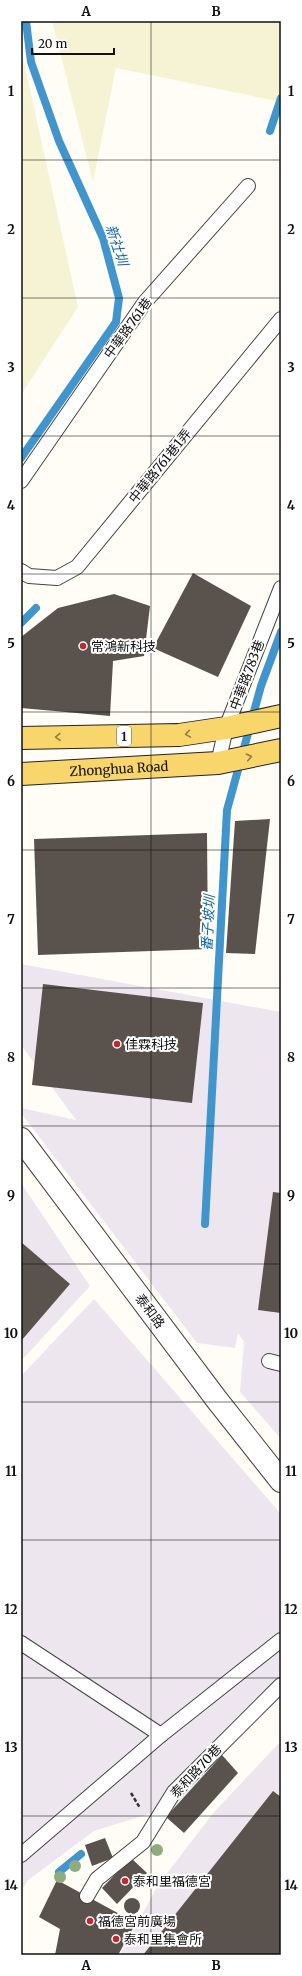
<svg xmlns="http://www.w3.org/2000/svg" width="302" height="1976" viewBox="0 0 302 1976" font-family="Merriweather,'Noto Sans TC',serif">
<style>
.industrial{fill:#eee6ef}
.farmland{fill:#f6f3d4}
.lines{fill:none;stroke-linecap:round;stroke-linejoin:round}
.stream{stroke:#3f96cf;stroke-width:8}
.building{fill:#5a524d}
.service-casing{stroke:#444;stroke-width:16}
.minor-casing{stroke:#444;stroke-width:24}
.primary-casing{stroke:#222;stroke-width:24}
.path{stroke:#333;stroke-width:2.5;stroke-dasharray:4 2;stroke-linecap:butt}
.service{stroke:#fff;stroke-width:14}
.minor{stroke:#fff;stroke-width:22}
.primary{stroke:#f9d66b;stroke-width:22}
.tree{fill:#8dad7f}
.oneway{stroke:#917d42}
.grid{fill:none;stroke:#111;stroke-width:1;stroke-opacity:0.55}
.poi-dot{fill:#c4262e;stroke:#fff;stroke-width:1.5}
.labels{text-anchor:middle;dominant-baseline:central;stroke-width:4;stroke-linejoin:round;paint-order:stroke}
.shield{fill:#fff;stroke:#585858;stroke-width:1}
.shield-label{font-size:12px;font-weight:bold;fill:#111}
.street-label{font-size:13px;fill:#111;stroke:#fff}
.poi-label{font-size:13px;fill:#111;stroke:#fff;text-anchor:start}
.water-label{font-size:14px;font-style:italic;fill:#1768a6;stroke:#fff}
.neatline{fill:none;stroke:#111;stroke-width:1.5}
.grid-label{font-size:13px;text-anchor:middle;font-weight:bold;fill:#111}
</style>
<rect width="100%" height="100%" fill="#fffdf5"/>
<!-- industrial -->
<g class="industrial">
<path d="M21,964L281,1012V1439L240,1392L244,1342L238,1333L235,1348L197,1343L21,1113V1108L76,1120L21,1045Z"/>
<path d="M21,1183L90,1286L21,1361Z"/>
<path d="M94,1299L281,1514V1692L175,1806L94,1831L27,1881L21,1892V1376Z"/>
<path d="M281,1741V1955H120L158,1885L214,1812Z"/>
</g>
<!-- farmland -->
<g class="farmland">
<path d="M52,21H281V102L116,68L93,182Z"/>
<path d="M21,49L78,307L21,395Z"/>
</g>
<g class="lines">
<!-- stream -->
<g class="stream">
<path d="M270,131L281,98"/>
<path d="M21,458L116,322L119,298L103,238L59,141L31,62L26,21"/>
<path d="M21,623L36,608"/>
<path d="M205,1224L227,810L261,686L281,632"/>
<path d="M59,1872L81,1854"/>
</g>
</g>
<!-- building -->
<g class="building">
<path d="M193,573L251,606L218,677L153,648Z"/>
<path d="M114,594L150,606L144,656L113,661L110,716L21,708V637L58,608Z"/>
<path d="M270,819L255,954L226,953L235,821Z"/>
<path d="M207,833L208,949L38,955L34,839Z"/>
<path d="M43,984L203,1003L192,1103L32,1085Z"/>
<path d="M273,1192L281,1193V1313L258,1310Z"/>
<path d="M21,1242L70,1284L21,1341Z"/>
<path d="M222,1755L238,1773L184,1833L166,1817Z"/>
<path d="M273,1791L281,1797V1951L278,1955H143Z"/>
<path d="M105,1838L113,1858L92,1866L85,1845Z"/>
<path d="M131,1858L147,1873L117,1904L102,1888Z"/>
<path d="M57,1880L136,1923L118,1955H55L60,1929L39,1917Z"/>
<circle cx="132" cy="1906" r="8"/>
</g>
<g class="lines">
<defs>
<g id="service">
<path d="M21,481L145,302L248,186"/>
<path d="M21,571L29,576L57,578L77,567L281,319"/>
<path d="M218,763L226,728L281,588"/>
<path d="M269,1361L281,1364"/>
<path d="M21,1643L161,1735"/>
<path d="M21,1855L161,1735L281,1640"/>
<path d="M87,1896L97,1879L143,1842L174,1792L281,1685"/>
</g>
<path id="minor" d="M21,1139L217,1400L281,1481"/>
<g id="primary">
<path d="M21,738L179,735L226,728L281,716"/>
<path id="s1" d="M21,774L218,763L281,750"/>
</g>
</defs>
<!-- service casing -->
<use href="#service" class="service-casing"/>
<!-- minor casing -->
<use href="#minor" class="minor-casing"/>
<!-- primary casing -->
<use href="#primary" class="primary-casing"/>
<!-- path -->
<path class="path" d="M131,1793L140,1808"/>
<!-- service -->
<use href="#service" class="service"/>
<!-- minor -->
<use href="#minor" class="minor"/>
<!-- primary -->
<use href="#primary" class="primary"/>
</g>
<!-- trees -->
<g class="tree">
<circle cx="157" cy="1850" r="6"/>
<circle cx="75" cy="1866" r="6"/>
<circle cx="60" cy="1877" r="6"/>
</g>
<!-- one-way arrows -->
<defs><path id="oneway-chevron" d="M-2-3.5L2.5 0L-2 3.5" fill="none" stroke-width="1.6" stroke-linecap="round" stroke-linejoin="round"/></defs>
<g class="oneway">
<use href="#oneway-chevron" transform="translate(188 734) rotate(171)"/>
<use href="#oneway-chevron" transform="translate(58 737) rotate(179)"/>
<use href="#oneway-chevron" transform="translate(249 757) rotate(-12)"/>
</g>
<!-- grid -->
<path class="grid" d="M151,21V1955M21,160H281M21,298H281M21,436H281M21,574H281M21,712H281M21,850H281M21,988H281M21,1126H281M21,1264H281M21,1402H281M21,1540H281M21,1678H281M21,1816H281"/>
<!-- markers -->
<g class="poi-dot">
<circle cx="83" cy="646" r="4"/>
<circle cx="117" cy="1044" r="4"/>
<circle cx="125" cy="1881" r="4"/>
<circle cx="90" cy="1921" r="4"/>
<circle cx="116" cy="1939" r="4"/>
</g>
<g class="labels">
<!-- shield labels -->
<rect class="shield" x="117" y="726" width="14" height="20" rx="3"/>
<g class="shield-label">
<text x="124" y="736">1</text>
</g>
<!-- street labels -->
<g class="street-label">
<text transform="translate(128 328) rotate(-54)">中華路761巷</text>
<text transform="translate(160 466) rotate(-51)">中華路761巷1弄</text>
<text transform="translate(247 675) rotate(-69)">中華路783巷</text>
<text stroke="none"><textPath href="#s1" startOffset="98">Zhonghua Road</textPath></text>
<text transform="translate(150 1311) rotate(53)">泰和路</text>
<text transform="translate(196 1771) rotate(-47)">泰和路70巷</text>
</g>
<!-- poi labels -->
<g class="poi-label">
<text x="91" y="646">常鴻新科技</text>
<text x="125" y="1044">佳霖科技</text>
<text x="133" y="1881">泰和里福德宮</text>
<text x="98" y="1921">福德宮前廣場</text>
<text x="124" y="1939">泰和里集會所</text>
</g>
<!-- water labels -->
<g class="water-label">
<text transform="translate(117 245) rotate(72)">新社圳</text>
<text transform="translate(208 923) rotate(-87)">番子坡圳</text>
</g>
</g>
<!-- border -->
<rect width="302" height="1976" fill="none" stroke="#ffffff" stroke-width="44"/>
<!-- scale -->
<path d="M32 48v6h82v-6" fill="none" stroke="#111111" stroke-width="2"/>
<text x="38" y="48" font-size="12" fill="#111111" stroke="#ffffff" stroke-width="3" paint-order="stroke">20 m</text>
<rect x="22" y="22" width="258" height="1932" class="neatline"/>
<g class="grid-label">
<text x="86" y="16">A</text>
<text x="216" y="16">B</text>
<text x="11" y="96">1</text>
<text x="291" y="96">1</text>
<text x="11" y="234">2</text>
<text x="291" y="234">2</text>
<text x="11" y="372">3</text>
<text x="291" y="372">3</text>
<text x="11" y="510">4</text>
<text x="291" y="510">4</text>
<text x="11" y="648">5</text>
<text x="291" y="648">5</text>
<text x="11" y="786">6</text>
<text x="291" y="786">6</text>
<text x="11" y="924">7</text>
<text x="291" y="924">7</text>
<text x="11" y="1062">8</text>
<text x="291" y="1062">8</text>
<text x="11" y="1200">9</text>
<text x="291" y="1200">9</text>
<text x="11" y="1338">10</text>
<text x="291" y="1338">10</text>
<text x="11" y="1476">11</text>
<text x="291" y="1476">11</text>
<text x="11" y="1614">12</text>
<text x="291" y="1614">12</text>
<text x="11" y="1752">13</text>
<text x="291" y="1752">13</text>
<text x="11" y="1890">14</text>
<text x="291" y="1890">14</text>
<text x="86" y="1970">A</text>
<text x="216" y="1970">B</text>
</g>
</svg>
